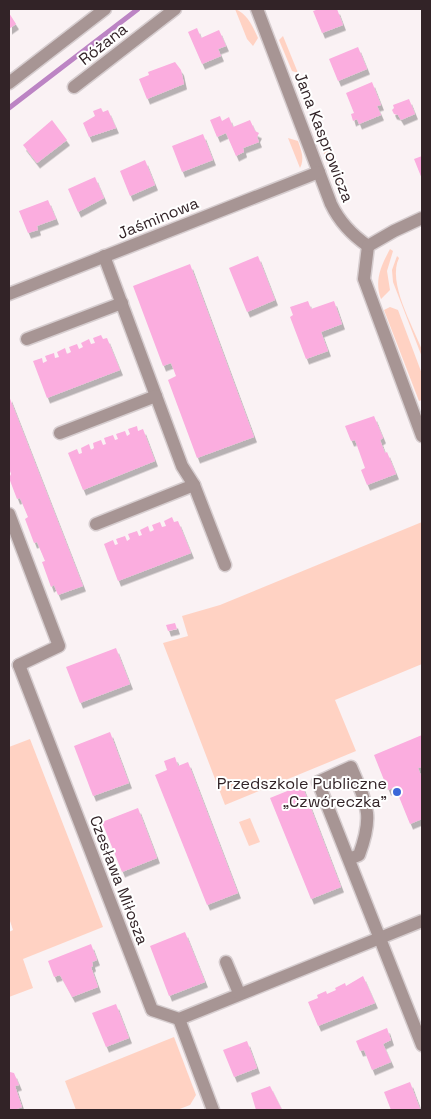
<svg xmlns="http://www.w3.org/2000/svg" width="431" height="1119" viewBox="0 0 431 1119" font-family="'Space Grotesk',sans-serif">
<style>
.green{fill:#ffd2c3}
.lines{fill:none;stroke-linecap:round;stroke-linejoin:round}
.stream{stroke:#bc84c4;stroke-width:5}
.building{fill:#fbaddf;filter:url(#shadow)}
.minor-casing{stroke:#d6cdcf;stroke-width:15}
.minor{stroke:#a79594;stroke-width:12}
.poi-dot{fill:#3b68d9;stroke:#fff;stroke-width:2}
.labels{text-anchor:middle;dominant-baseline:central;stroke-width:4;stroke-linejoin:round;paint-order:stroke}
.street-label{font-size:16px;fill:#322327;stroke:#fff}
.poi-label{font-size:16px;fill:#322327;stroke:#fff;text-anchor:end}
</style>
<defs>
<filter id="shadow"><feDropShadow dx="3" dy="5.5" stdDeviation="0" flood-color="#0004"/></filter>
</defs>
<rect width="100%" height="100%" fill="#faf2f4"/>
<!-- green -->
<g class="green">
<path d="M235,9C247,13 253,27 258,38L253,46L247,39Z"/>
<path d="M283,36L298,73L292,71L279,40Z"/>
<path d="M288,138L298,141C301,150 305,159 300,168Z"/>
<path d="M327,146L344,190L338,191L323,151Z"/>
<path d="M390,249L393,251L387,271L390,290L381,299C374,281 381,266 390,249Z"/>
<path d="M397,256L399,258C387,282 413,326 422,350V357L393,282L392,270Z"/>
<path d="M390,307L398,310L422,374V400L419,401L384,310Z"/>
<path d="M422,522V664L335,700L356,751L225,805L163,643L188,636L182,616L220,605Z"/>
<path d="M30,739L103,927L23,959L33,988L9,997V932L13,930L9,918V747Z"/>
<path d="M250,818L260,842L249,846L239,822Z"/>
<path d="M174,1037L196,1095L190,1105L177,1110H76L65,1081Z"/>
</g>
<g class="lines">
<!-- stream -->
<path class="stream" d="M9,108L138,9"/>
</g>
<!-- building -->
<g class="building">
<path d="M319,9H337L343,25L322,33L313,11Z"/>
<path d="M9,13L16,24L9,29Z"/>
<path d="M197,28L201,38L219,30L226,46L218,49L221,56L202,64L188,32Z"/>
<path d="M358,47L367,69L338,81L329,59Z"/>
<path d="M175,62L181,70L184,84L147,99L139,79L149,75L148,72Z"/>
<path d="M372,82L381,105L377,106L381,115L359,124L357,119L353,121L351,114L354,113L346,93Z"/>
<path d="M409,99L415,114L401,120L398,115L394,114L392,110L394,108L393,105Z"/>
<path d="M101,108L103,112L108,110L116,128L89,137L83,123L95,116L93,111Z"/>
<path d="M220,116L222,121L229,117L233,127L250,120L255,131L259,133L257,137L259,142L243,148L244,152L236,156L226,133L217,137L210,120Z"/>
<path d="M52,120L67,140L37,163L23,145Z"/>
<path d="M203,134L213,160L182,172L172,146Z"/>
<path d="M422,156V179L414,159Z"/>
<path d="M145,160L155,185L130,196L120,171Z"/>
<path d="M95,177L104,198L78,212L68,189Z"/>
<path d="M48,200L56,219L37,226L38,230L28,233L19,211Z"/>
<path d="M258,256L275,300L247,312L229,268Z"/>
<path d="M190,264L254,437L197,458L168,380L176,376L171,363L163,366L133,286Z"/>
<path d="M308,301L311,309L334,301L342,324L321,332L328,351L306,359L290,317L293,315L290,307Z"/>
<path d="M101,335L103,339L107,338L120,370L47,398L33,361L42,358L43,363L47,361L45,356L54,353L55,358L59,357L57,352L65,348L67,354L71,352L69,347L77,344L79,349L83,347L81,343L89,339L91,344L95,343L93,338Z"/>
<path d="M9,396L83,586L58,595L54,585L51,587L42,562L45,561L37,542L34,543L25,519L28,517L20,498L17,499L9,478L11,474L9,468Z"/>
<path d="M374,416L383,438L380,440L385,453L387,452L396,474L367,485L361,470L365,468L355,440L351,441L345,426Z"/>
<path d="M137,426L138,431L143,429L155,461L83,490L68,453L77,449L79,454L82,453L81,448L89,444L91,450L94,448L93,443L101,440L103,445L106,444L104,438L113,435L115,440L118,439L116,434L125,431L127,436L130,434L128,429Z"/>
<path d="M172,517L174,522L178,521L191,553L118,581L104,544L113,540L115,545L118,544L116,539L125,536L127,541L130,539L128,534L137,531L139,536L142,535L140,530L148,526L150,532L154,530L152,525L160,522L162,527L166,526L164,521Z"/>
<path d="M175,623L177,629L168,631L166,625Z"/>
<path d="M116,648L130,684L80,703L66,667Z"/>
<path d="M110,732L129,783L93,796L74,746Z"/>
<path d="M422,735V767L418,768L422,778V819L410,824L395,787L388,790L374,755Z"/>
<path d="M175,757L178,766L188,762L238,893L207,905L155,775L167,770L164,761Z"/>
<path d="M302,785L341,887L311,899L270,798Z"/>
<path d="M138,808L157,858L122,872L102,822Z"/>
<path d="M185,932L205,982L169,996L150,946Z"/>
<path d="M91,944L97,960L92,962L93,966L91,967L98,987L72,997L60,975L54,977L48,961Z"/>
<path d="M363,976L375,1003L318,1026L308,1002L318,998L317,995L326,991L327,994L336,990L335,988L345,983L346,986Z"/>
<path d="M116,1004L129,1038L106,1047L92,1013Z"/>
<path d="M387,1028L391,1040L383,1044L391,1062L372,1070L364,1050L360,1051L356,1041Z"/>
<path d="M247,1041L257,1068L234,1077L223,1050Z"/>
<path d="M10,1072L14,1073L19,1085L15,1086L22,1107L14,1110H9Z"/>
<path d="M410,1082L420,1109L391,1110L384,1092Z"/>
<path d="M270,1086L282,1110H256L251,1093Z"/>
</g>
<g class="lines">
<defs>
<g id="minor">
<path d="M257,9L331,204C340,223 352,235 368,246"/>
<path d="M9,83L105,9"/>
<path d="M74,87L175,9"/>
<path d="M368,246L364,279L422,436"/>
<path d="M368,246L394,231L422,218"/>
<path d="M104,256L182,466L194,485L225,565"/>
<path d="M9,294L319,172"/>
<path d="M27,339L122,303"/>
<path d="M60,433L156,396"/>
<path d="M9,514L59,646L19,665"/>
<path d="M96,524L194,485"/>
<path d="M19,665L152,1010L179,1019L422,921"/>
<path d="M349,859L359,855C374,815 367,805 351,767L318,782L422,1045"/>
<path d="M226,962L239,993"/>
<path d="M179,1019L213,1110"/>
</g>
</defs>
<!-- minor casing -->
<use href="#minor" class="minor-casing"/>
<!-- minor -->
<use href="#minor" class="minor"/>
</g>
<!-- markers -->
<circle class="poi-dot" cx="397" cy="792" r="5"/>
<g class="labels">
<!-- street labels -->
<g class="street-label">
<text transform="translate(103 44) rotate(-38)">Różana</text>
<text transform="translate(324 137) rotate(69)">Jana Kasprowicza</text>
<text transform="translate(158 218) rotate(-22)">Jaśminowa</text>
<text transform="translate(119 880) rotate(69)">Czesława Miłosza</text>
</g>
<!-- poi labels -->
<g class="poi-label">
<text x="387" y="783">Przedszkole Publiczne<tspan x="387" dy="18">„Czwóreczka”</tspan></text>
</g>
</g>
<!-- border -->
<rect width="431" height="1119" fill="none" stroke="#322327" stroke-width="20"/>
</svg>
